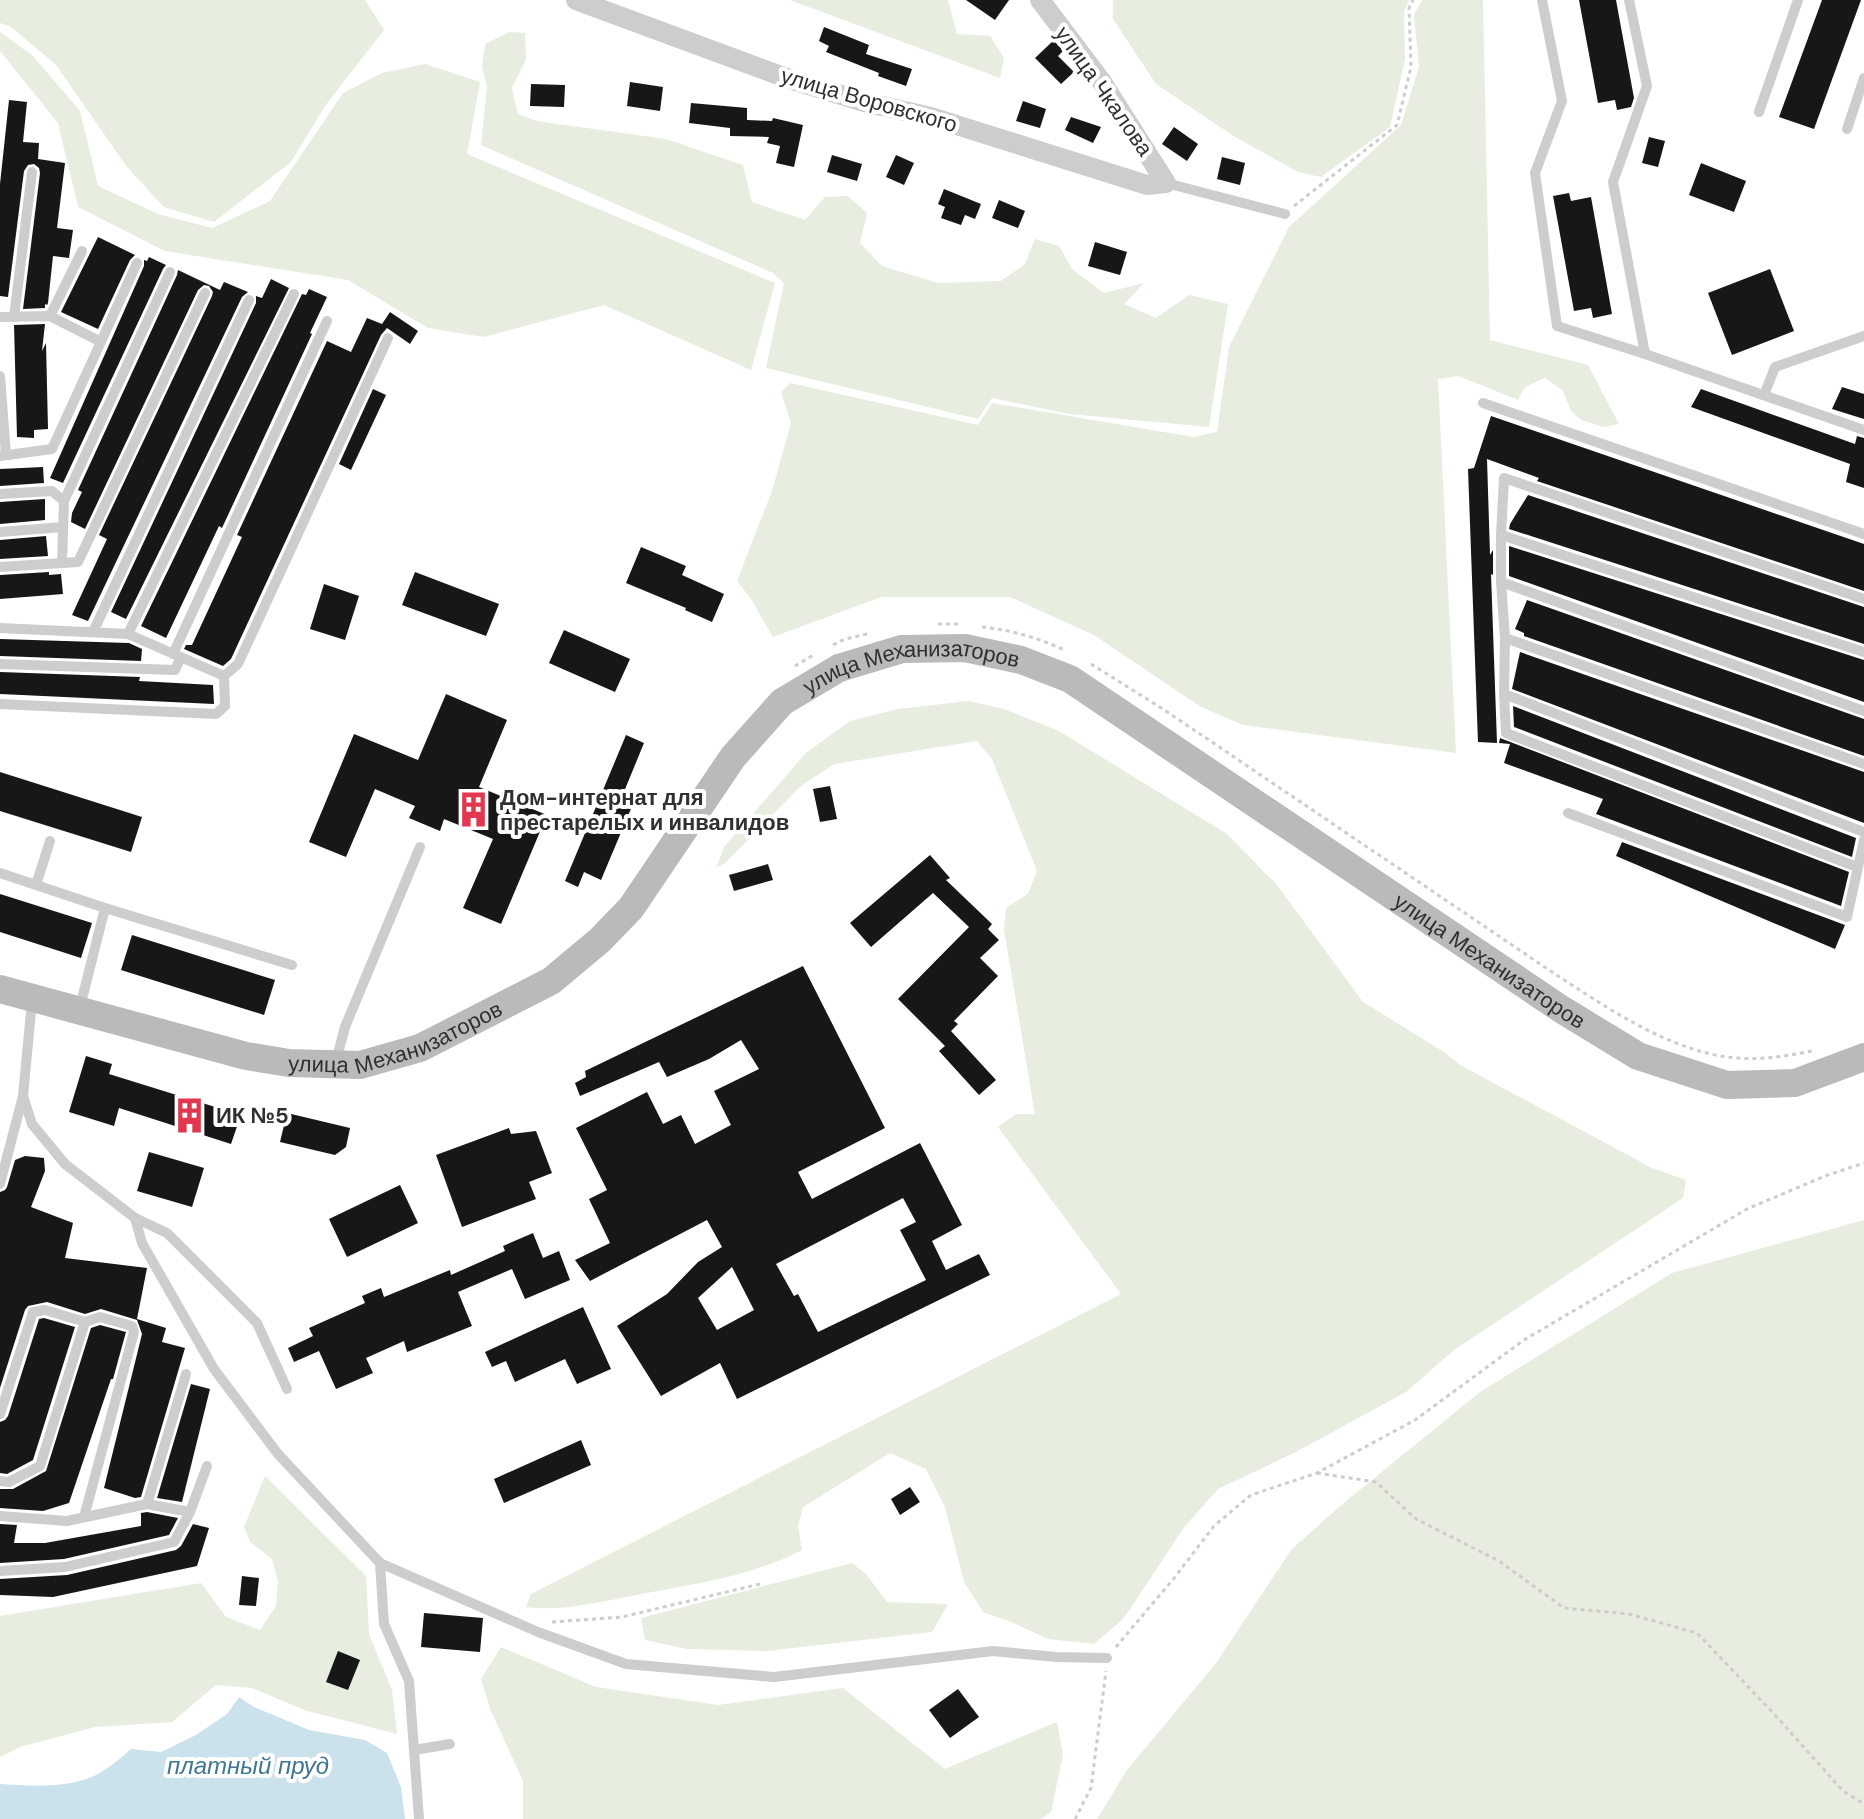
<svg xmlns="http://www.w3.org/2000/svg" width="1864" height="1819" viewBox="0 0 1864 1819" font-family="'DM Sans',sans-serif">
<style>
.green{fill:#e7eddf}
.water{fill:#cbe1ec}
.building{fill:#171717;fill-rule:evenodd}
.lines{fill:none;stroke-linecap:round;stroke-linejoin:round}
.path{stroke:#cdcdcd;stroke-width:3;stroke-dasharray:4 4;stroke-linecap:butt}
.service{stroke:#cdcdcd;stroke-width:10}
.minor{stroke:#cdcdcd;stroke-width:20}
.secondary{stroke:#bababa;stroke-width:28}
.labels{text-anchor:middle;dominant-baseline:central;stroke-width:8;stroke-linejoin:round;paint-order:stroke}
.street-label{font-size:22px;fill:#303030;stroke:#fff}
.poi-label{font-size:22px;font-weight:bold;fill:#303030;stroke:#fff;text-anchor:start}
.water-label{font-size:24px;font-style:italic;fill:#3f7692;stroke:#fff}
</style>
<rect width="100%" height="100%" fill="#fff"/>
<!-- green -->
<g class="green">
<path d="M0,0H365L384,30L325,106L291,162L214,222L164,207L127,167L56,65L10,26L0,23Z"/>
<path d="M790,0H948L957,34L990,36L1004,58L1000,78Z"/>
<path d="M1113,0H1409L1404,11L1405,59L1390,127L1321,177L1298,172L1235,137L1156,84L1113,19Z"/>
<path d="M1422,0H1483L1490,340L1588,365L1619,424L1604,427L1581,420L1571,411L1563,391L1545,378L1525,387L1518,400L1459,376L1438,379L1456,753L1243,725L1201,707L1094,635L1010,597H881L773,637L751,599L737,581L772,491L791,423L781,392L790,383L978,425L992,403L1193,437L1217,432L1229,347L1289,227L1401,125L1419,67L1414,15Z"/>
<path d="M0,32L33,56L80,111L98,186L158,214L212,228L270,201L343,93L382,73L425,64L480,82L467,154L775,283L751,370L604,305L484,337L428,328L348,280L165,251L78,207L58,123L0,51Z"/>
<path d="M509,32L525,33L526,59L512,88L518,114L536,121L666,139L743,165L752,202L805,220L825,197L848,196L867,213L860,243L882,266L938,283L1001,281L1025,264L1035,239L1059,246L1073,270L1104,293L1144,283L1124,304L1156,318L1189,295L1228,304L1209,427L1070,414L992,398L978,419L766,368L784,283L773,273L481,145L487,87L482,67L485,44Z"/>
<path d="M969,701L1004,709L1059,731L1227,834L1277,885L1363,1002L1444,1052L1460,1065L1652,1168L1686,1180L1683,1198L1454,1350L1406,1392L1294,1453L1218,1489L1185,1526L1124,1618L1094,1644L1048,1639L1011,1622L983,1612L964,1582L945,1507L926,1469L890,1453L803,1507L798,1526L802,1550C750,1577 692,1584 636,1595C600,1602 561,1612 526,1607L531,1594L1121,1294L998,1127L1016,1114H1035L1004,930L1006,908L1028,894L1037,871L992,759L977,741L834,764L801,786L725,863L716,868L724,847L806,753L850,721L898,709Z"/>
<path d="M1864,1220V1819H1097L1127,1770L1216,1663L1291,1550L1340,1506L1480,1392L1672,1273Z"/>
<path d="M265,1476L366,1576L369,1634L392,1690L397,1734L304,1710L252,1688L216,1685L172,1722L95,1727L20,1747L0,1757V1616L201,1583L226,1617L260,1630L276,1606L278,1581L272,1559L250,1542L244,1527Z"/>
<path d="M852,1563L866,1574L887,1602L948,1604L932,1632L767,1651L687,1649L645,1640L641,1618Z"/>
<path d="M501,1647L596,1687L718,1705L843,1688L945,1769L1057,1722L1063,1755L1051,1812L1041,1819H523V1781L491,1711L481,1679Z"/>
</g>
<!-- water -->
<path class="water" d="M239,1697L254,1707L309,1730L365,1740L387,1753L401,1787L405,1819H0V1784C34,1786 76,1790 106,1769C115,1763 123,1756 131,1749L161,1752L196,1735L227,1714Z"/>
<!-- building -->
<g class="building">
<path d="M966,0H1009L995,20Z"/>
<path d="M1579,0H1616L1634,98L1631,107L1617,110L1615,100L1598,103Z"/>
<path d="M1822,0H1861L1814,129L1779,117Z"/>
<path d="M824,27L869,45L866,54L912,69L906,86L878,76L879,73L826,52L829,46L819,41Z"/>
<path d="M1054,40L1063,51L1058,56L1074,72L1061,84L1035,58Z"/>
<path d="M630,82L663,87L660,111L627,106Z"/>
<path d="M531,84L565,85L564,107L530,106Z"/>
<path d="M9,100L27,102L23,142L39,143L38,159L65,163L57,228L73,230L69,258L53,256L48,303L47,305L45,304V308L23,309L40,173L39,168L34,164L28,165L24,171L8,297L0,296V184Z"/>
<path d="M1023,101L1046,109L1040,128L1016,121Z"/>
<path d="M691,103L747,108V120L772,121L773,118L803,125L794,167L776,163L780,146L767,143L769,137L730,136V128L689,123Z"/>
<path d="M1071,117L1101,127L1093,143L1065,130Z"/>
<path d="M1174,127L1198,144L1187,161L1162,144Z"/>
<path d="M1649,137L1665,141L1658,167L1642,163Z"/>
<path d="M832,155L862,164L857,181L827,172Z"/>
<path d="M896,155L914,163L904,185L886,177Z"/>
<path d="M1222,157L1245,163L1240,185L1217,179Z"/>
<path d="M1701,163L1746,181L1734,212L1689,195Z"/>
<path d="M944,189L981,204L975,219L965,215L961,225L941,218L945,207L938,204Z"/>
<path d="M1569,193L1571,201L1591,197L1612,314L1593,318L1591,308L1574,311L1553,196Z"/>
<path d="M999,200L1025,211L1018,228L992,218Z"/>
<path d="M98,237L135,255L130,260L98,329L61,312Z"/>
<path d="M1095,242L1127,252L1120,275L1088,266Z"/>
<path d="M149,257L166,265L163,269L63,483L50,478L144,266V260L147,261Z"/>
<path d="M1770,269L1794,331L1732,355L1708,293Z"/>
<path d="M178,270L220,290L224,282L248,292L242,297L88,621L72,615L107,539L99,535L212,296L213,292L209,286L204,285L198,290L85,529L71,522L72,513L82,492L78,490L177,275Z"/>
<path d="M271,279L289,288L126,619L111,612L256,303V296L262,298Z"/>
<path d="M309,289L327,297L310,333L312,334L222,528L219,526L166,638L141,626L302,294L306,295Z"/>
<path d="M390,312L418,331L410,344L387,328L381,335L231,659L223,666L184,649L186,645H192L242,537L237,535L327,341L351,352L367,318L382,324Z"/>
<path d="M45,324L42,351L46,343L48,429L34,430V438L17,437L14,325Z"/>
<path d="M1842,387L1864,394V419L1832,409Z"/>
<path d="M373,389L386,395L351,470L339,464Z"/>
<path d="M1701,389L1855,444L1857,436L1864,438V488L1846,482L1850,464L1691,407Z"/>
<path d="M1491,416L1864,544V591L1537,481L1539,478L1487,459L1490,555L1493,550V575L1491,574L1497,743L1478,742L1468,469L1474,468Z"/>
<path d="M43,467L44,483L0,486V469Z"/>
<path d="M1528,495L1864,607V644L1509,529L1510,524Z"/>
<path d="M45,499V520L0,524V502Z"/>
<path d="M46,536L48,556L0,559V540Z"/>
<path d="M1509,546L1864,660V702L1509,576Z"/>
<path d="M641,547L686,566L682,575L724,594L712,622L685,610L686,608L626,583Z"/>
<path d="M49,572V575L61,574L63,594L0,599V575Z"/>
<path d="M415,572L499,604L486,636L402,605Z"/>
<path d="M324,584L359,596L345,640L310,629Z"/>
<path d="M1527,600L1864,719V756L1524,636V633L1515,629Z"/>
<path d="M564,630L630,659L615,692L549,663Z"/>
<path d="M0,639L129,643L142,649L141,661L0,656Z"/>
<path d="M1520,652L1864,772V823L1512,689Z"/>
<path d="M0,672L140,677L139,681L213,685L214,704L0,694Z"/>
<path d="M446,694L507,720L479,787L547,815L501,924L463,908L493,839L444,819L440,831L409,818L415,806L375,789L346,857L309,842L354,734L418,760Z"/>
<path d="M1513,706L1856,838L1852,857L1514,727Z"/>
<path d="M626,735L644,743L621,799L633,804L601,880L584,872L578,887L565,881Z"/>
<path d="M1500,738L1849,872L1841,906L1596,814L1603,799L1504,763L1510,744L1499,743Z"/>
<path d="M0,772L142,817L131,852L0,811Z"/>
<path d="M830,786L837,819L820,822L813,789Z"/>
<path d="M1622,842L1845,925L1835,949L1616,856Z"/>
<path d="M930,855L950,878L946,880L992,924L988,929L999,940L980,958L998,976L954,1021L958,1024L951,1031L996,1080L979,1095L939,1051L945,1046L898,999L969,927L933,893L871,947L850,923Z"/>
<path d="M768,864L773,880L734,891L729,875Z"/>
<path d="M0,894L92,923L81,958L0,932Z"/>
<path d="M132,935L275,980L264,1015L121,970Z"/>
<path d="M803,966L885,1128L798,1172L812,1199L920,1143L962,1225L932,1241L946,1270L979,1254L990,1275L737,1399L720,1363L661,1396L617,1326L667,1294L698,1262L722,1247L707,1220L590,1281L575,1260L610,1243L589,1199L607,1190L576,1128L647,1092L663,1124L681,1115L695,1144L731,1125L714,1091L759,1069L741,1040L709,1059L667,1077L659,1062L580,1096L575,1083L586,1077L585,1071ZM903,1198L916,1222L900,1230L926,1280L818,1332L798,1294L794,1296L776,1264ZM732,1267L754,1310L717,1330L698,1298Z"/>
<path d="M86,1056L112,1064L109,1074L241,1115L231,1144L119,1108L114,1126L69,1112Z"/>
<path d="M287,1113L350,1128L346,1147L335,1155L280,1142Z"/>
<path d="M509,1128L511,1134L536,1131L552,1173L529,1182L536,1199L462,1227L436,1155Z"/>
<path d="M149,1152L204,1168L192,1207L137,1191Z"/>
<path d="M25,1156L44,1158L45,1171L31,1207L73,1223L65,1258L147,1268L137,1319L166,1328L162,1342L185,1348L141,1497L135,1498L104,1488L142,1334L137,1320L101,1309L85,1314L47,1302L28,1306L25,1310L0,1388V1192L5,1190L7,1187L15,1160Z"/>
<path d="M400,1185L418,1223L347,1257L329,1219Z"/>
<path d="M533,1233L543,1258L559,1251L570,1280L525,1299L512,1269L458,1292L472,1326L407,1352L404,1341L366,1358L373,1373L336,1389L319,1351L294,1362L288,1348L313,1336L309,1328L365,1303L362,1296L381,1288L384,1297L450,1270L451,1275L505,1251L503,1246Z"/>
<path d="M583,1307L611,1369L577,1384L565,1359L515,1382L506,1361L492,1367L485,1352Z"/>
<path d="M44,1318L75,1327L33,1460L7,1474L0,1473V1422L5,1420L8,1416L39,1319Z"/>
<path d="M100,1325L126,1332L113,1379H111L69,1503L43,1511L0,1508V1489H13L46,1471L91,1328Z"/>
<path d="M191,1384L210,1389L182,1502L157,1498Z"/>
<path d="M581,1440L591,1465L504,1503L494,1479Z"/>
<path d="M910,1487L920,1502L900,1515L891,1499Z"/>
<path d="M147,1512L178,1518L169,1535L64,1559L0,1563V1524L17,1525L14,1543H45L141,1526V1513Z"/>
<path d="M193,1524L209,1528L197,1566L53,1597L0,1595V1579L67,1575L176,1550L181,1546Z"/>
<path d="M242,1576L259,1578L256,1606L239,1605Z"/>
<path d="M424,1613L483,1618L480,1652L421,1647Z"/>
<path d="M338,1651L360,1660L348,1690L326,1682Z"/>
<path d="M958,1689L979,1717L950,1738L929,1710Z"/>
</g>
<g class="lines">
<!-- path -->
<g class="path">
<path d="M1294,206L1397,125L1411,67L1409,8L1413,0"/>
<path d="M938,624H958"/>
<path d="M982,627C1011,630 1040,638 1066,651"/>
<path d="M833,645L845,639L867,634"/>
<path d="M1091,664L1163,709L1552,972C1606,1007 1671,1053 1737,1058C1763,1060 1787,1056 1812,1051"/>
<path d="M795,666L815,654"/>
<path d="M1317,1473L1376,1482L1416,1519L1499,1561L1564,1608L1629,1614L1697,1633L1775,1715L1843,1791L1864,1804"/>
<path d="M552,1622L622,1617L760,1584"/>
<path d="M1116,1647L1175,1577L1214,1526L1251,1495L1317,1473L1415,1420L1524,1340L1747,1209L1825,1176L1864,1163"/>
<path d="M1075,1819L1091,1788L1106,1671"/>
</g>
<!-- service -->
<g class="service">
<path d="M1542,0L1562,101L1535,173L1557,326L1645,354L1864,430"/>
<path d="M1629,0L1647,86L1613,182L1645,354"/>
<path d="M1759,112L1798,0"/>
<path d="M1847,129L1864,78"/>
<path d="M1166,183L1285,214"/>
<path d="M50,316L82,251"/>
<path d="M0,317L50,316L101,342"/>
<path d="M14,317L32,172"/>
<path d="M0,376L6,455"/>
<path d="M1764,395L1775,367L1864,336"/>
<path d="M1483,403L1864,534"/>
<path d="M0,456L52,449L137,263"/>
<path d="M0,494L52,491L64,501"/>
<path d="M0,532L63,527"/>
<path d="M1501,535L1864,652"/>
<path d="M62,563L64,501L170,272"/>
<path d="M0,567L78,562L205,293"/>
<path d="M1501,582L1864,711"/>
<path d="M0,628L128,634L224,676L225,706L216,714L0,704"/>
<path d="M93,632L249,300"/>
<path d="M128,634L294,294"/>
<path d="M1505,638L1864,764"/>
<path d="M173,654L327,321"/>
<path d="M0,664L175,670L181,657"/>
<path d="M224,676L238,664L388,338"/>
<path d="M1504,694L1864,832"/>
<path d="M1568,813L1847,917L1864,840"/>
<path d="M1857,867L1506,733L1504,694L1505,638L1501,582V535L1504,478L1864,599"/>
<path d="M0,873L105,908L292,965"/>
<path d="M36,885L50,841"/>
<path d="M80,1007L105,908"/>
<path d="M336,1061L345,1027L420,847"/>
<path d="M23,1096L32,1124L65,1164L135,1218L167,1233L257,1323L287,1389"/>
<path d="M0,1184L23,1096L32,1001"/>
<path d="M135,1218L142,1243L214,1369L278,1454L380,1563L538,1632L626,1664L774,1677L993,1651L1056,1657L1107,1658"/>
<path d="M0,1414L33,1312L45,1310L85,1322L100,1317L132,1326L134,1332L84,1517"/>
<path d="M0,1481L9,1482L40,1466L85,1322"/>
<path d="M147,1504L186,1374"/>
<path d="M0,1516L67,1521L147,1504L190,1512"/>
<path d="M380,1563L384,1624L409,1681L419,1819"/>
<path d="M0,1571L65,1567L174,1542L190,1512L207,1466"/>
<path d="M414,1750L450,1744"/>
</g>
<!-- minor -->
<path class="minor" d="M576,0L792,80L864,102L931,117L1147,185L1166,183L1102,82L1040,0"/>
<!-- secondary -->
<path class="secondary" id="s1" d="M0,989L246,1056L289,1063L360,1065L420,1048L551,981L600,940L631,908L733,757L782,702L839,668L902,649L965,648L1021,660L1070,679L1561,1009L1638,1056L1727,1085L1795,1083L1864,1057"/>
</g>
<!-- icons -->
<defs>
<symbol id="building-bare" viewBox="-9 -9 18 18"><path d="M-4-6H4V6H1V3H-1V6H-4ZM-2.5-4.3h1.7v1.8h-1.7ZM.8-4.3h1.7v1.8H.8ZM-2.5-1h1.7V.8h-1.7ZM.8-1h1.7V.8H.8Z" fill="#e2374e" stroke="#fff" stroke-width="2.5" paint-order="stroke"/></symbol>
</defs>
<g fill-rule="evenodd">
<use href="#building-bare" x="448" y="784" width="51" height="51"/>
<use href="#building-bare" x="164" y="1090" width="51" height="51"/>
</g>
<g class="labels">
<!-- street labels -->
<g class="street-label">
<text transform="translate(1104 91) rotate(55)">улица Чкалова</text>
<text transform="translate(869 100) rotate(16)">улица Воровского</text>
<text stroke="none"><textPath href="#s1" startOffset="1082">улица Механизаторов</textPath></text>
<text stroke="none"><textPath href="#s1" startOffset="1754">улица Механизаторов</textPath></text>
<text stroke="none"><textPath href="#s1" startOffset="410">улица Механизаторов</textPath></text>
</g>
<!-- poi labels -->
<g class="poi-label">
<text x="500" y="797">Дом-интернат для<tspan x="500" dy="25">престарелых и инвалидов</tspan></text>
<text x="216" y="1115">ИК №5</text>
</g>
<!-- water labels -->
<g class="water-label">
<text x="248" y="1765">платный пруд</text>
</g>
</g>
</svg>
